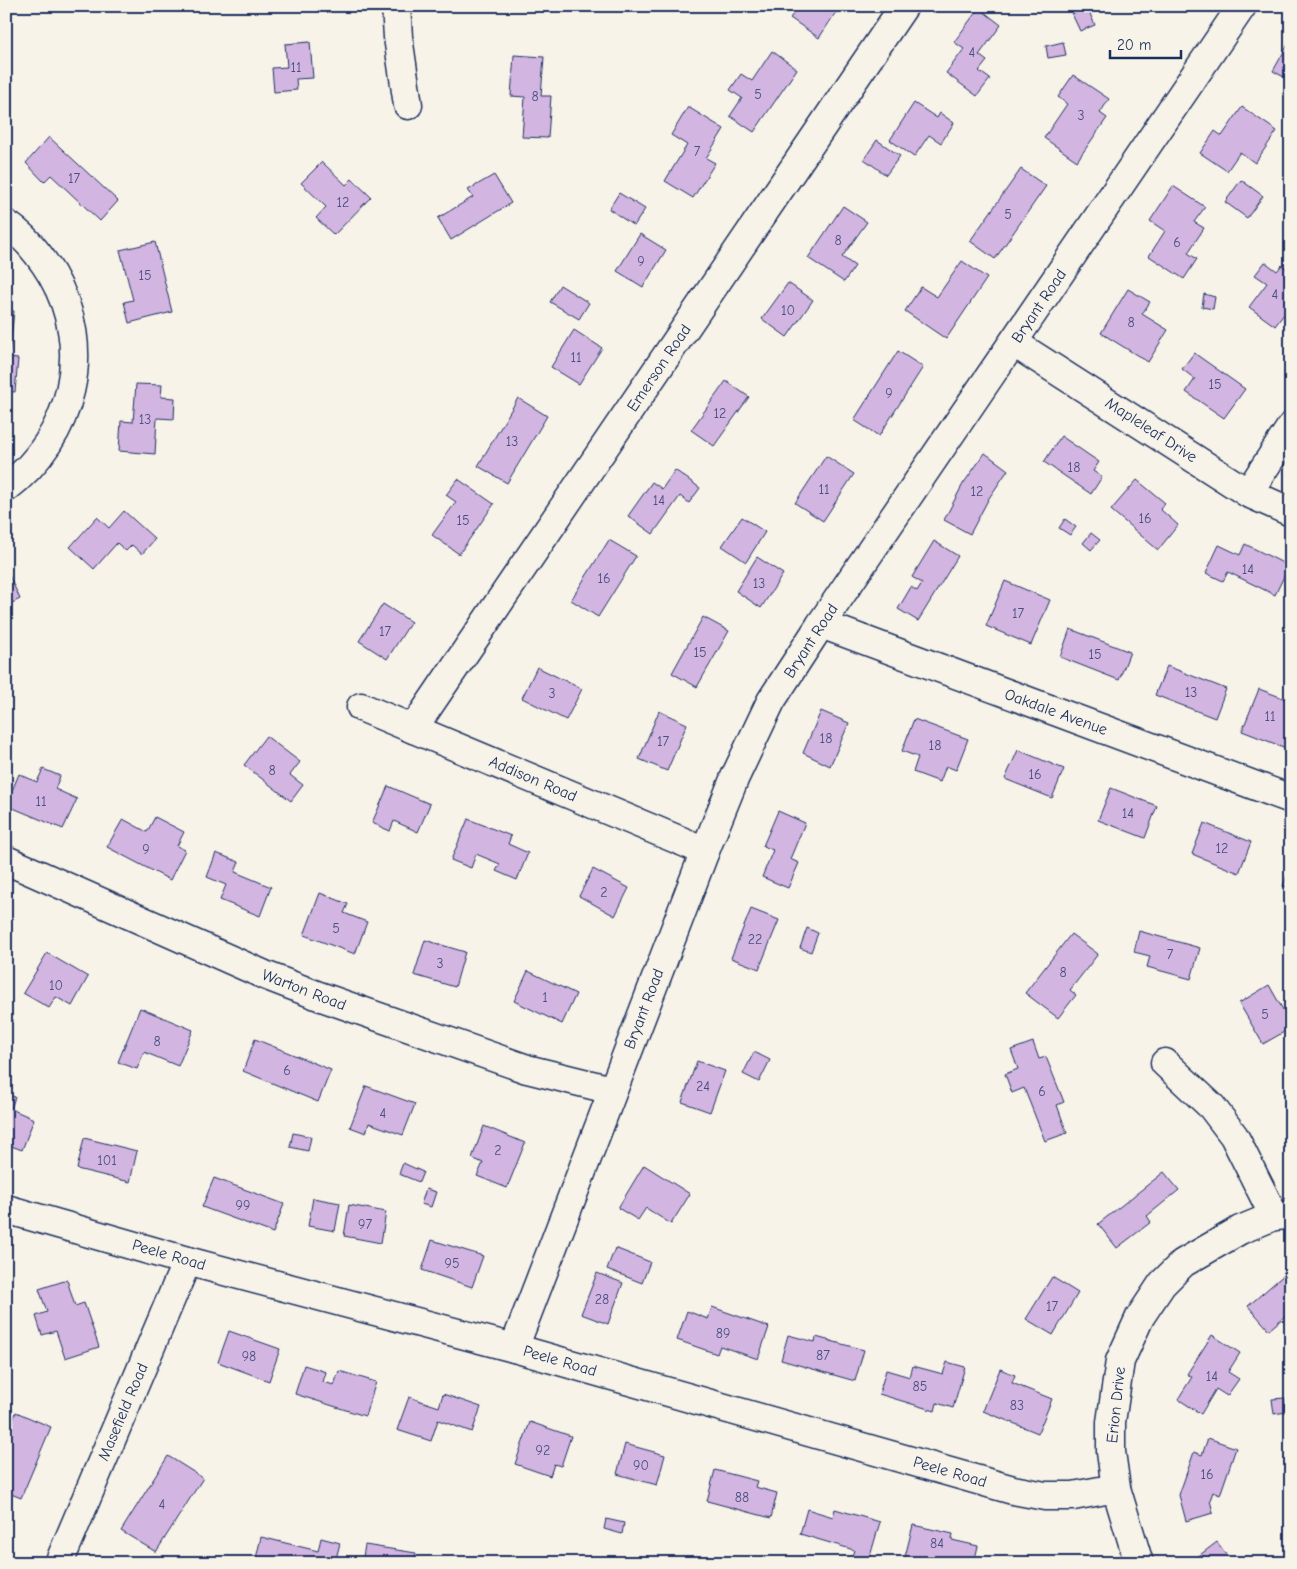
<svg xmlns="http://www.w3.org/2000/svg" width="1297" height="1569" viewBox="0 0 1297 1569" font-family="'Comic Neue',sans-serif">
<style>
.building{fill:#d3b5e2;stroke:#1b2f5e}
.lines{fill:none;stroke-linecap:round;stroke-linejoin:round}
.minor-casing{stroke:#1b2f5e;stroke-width:31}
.minor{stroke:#f7f3e8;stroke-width:28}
.labels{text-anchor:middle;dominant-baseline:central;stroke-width:4;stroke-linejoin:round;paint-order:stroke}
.number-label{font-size:14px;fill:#49507f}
.street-label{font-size:16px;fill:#1b2f5e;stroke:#f7f3e8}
</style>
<rect width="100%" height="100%" fill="#f7f3e8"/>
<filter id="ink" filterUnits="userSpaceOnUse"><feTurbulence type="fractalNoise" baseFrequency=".02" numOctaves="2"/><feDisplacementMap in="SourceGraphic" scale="10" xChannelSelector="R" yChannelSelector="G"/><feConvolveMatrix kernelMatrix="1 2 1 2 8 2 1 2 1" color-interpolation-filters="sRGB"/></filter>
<g filter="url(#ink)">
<!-- building -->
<g class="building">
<path d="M799,6H840L819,38L790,18Z"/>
<path d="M1087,7L1095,25L1080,31L1072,14Z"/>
<path d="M979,8L1001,25L979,55L987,61L979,71L990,79L977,96L946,73L964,49L954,42Z"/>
<path d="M1291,39V81L1273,71Z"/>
<path d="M310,42L313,78L296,79L297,90L274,92L272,68L287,67L285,44Z"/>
<path d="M1063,42L1066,55L1048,58L1046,46Z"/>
<path d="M772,51L797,69L754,132L730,116L742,98L730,90L741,74L752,81Z"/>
<path d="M514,55L544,57L541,96H551L548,138L522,137L525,97L511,96Z"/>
<path d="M1073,75L1109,99L1100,113L1107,118L1077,161L1044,138L1067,104L1058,97Z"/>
<path d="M914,103L937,118L940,113L954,123L941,143L929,135L914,157L890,140Z"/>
<path d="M688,107L724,129L706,158L715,163L693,198L665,181L687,145L671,135Z"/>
<path d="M1242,107L1277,131L1255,163L1240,152L1227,171L1200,153L1215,131L1222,136Z"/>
<path d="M49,137L118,201L100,221L51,175L44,182L26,163Z"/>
<path d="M877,140L900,156L886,175L864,159Z"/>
<path d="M322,162L346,185L352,179L371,197L334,235L316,218L326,207L301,183Z"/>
<path d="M1021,169L1046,186L995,259L970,241Z"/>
<path d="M494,175L511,203L451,240L438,218L473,197L468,190Z"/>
<path d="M1241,180L1263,196L1247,218L1225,202Z"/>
<path d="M1173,186L1205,207L1194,222L1204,228L1188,253L1197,259L1184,279L1149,256L1165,231L1150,221Z"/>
<path d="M619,193L645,209L634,226L609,209Z"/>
<path d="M843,206L867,222L842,257L855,266L844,282L808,258Z"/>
<path d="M640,234L666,250L643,287L617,271Z"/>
<path d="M155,242L172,312L129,323L124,302L133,300L120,250Z"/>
<path d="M962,261L987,278L946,339L905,311L921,287L937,297Z"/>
<path d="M1265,262L1277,271L1282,265L1291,272V305L1275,326L1249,307L1267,283L1255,275Z"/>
<path d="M788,283L813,300L787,337L762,319Z"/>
<path d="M560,285L589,303L579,319L550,302Z"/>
<path d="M1128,289L1150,302L1142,314L1168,330L1148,362L1101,333Z"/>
<path d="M1204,294L1215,297L1213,309L1202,307Z"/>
<path d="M6,310L14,311L9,358L18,359L15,392L6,391Z"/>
<path d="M574,330L602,348L579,384L551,367Z"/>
<path d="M898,351L923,367L879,436L854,420Z"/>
<path d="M1194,353L1245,389L1224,418L1186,392L1195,379L1182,369Z"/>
<path d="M726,381L749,397L714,446L691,430Z"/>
<path d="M136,384L162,385L161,397L175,398L174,419L157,418L155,454L119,451L121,421L133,422Z"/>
<path d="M518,398L547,416L507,483L478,466Z"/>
<path d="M1061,436L1099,462L1093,471L1102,477L1091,494L1044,462Z"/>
<path d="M985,453L1008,470L989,498L970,534L944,520L963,484Z"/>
<path d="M826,456L854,474L823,521L795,503Z"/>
<path d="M675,470L700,488L689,503L680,496L653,534L628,516L652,482L662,489Z"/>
<path d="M458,479L494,504L459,554L432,535L456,502L446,495Z"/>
<path d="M1137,480L1165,503L1160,509L1178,525L1158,550L1111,510Z"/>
<path d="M124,511L155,539L142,554L132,545L126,551L117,543L94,569L70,547L97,517L109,528Z"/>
<path d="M742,517L765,532L746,562L722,546Z"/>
<path d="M1065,519L1076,527L1070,535L1059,528Z"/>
<path d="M1091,533L1100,540L1091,550L1083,543Z"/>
<path d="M609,540L636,556L598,617L571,600Z"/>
<path d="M934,541L958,556L918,621L898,609L911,587L917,591L922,583L912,577Z"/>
<path d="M1245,544L1289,566L1275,595L1228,572L1223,581L1206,573L1219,545L1240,555Z"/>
<path d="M757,557L783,574L761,608L736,591Z"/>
<path d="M9,575L20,599L6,606V576Z"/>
<path d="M1005,581L1050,600L1031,645L986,626Z"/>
<path d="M383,604L411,622L387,659L359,641Z"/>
<path d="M703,617L729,631L697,687L672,673Z"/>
<path d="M1070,629L1130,652L1119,680L1060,657Z"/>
<path d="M1167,666L1226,689L1215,718L1155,695Z"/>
<path d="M537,667L582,689L566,720L522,698Z"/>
<path d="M1259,689L1291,701V750L1242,731Z"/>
<path d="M659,711L687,724L667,771L639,759Z"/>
<path d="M821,711L849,723L830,766L803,753Z"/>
<path d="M914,719L968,739L956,770L946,766L940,782L913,772L918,757L902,751Z"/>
<path d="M266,736L300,762L290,775L303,785L291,801L244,765Z"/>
<path d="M1018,750L1064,769L1052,798L1005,779Z"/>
<path d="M43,769L60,776L55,789L77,799L63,829L6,805L19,774L37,782Z"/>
<path d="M388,786L430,804L418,832L394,821L390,831L372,823Z"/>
<path d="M1111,788L1157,806L1145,838L1098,820Z"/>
<path d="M778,811L805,823L790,859L799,863L788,888L762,877L773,850L763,846Z"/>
<path d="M155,817L184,832L177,846L185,850L170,880L107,847L123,819L147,832Z"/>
<path d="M468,819L511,836L508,844L528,853L517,880L496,871L500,864L476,854L471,868L451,860Z"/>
<path d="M1204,823L1251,842L1239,873L1192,854Z"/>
<path d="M216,853L239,862L235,872L271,887L260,916L220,900L226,885L207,877Z"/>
<path d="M1291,865V888L1283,886Z"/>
<path d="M593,869L629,888L615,916L579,896Z"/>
<path d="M320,893L348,904L344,913L367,922L355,954L304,935Z"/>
<path d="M751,909L779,920L759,969L731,958Z"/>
<path d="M807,928L818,933L811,952L800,948Z"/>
<path d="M1139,931L1200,948L1191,979L1147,967L1150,956L1134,952Z"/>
<path d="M1071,934L1098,954L1070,990L1076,995L1058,1018L1025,993Z"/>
<path d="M425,940L465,952L455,987L414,975Z"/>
<path d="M47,953L88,977L72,1006L56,997L49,1008L23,993Z"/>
<path d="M528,971L576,994L562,1024L514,1001Z"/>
<path d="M1269,985L1291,1024V1028L1263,1044L1239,1003Z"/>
<path d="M140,1008L193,1030L178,1066L144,1052L137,1069L118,1062Z"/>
<path d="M255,1039L331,1070L318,1102L243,1071Z"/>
<path d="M1033,1042L1039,1059L1046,1057L1064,1102L1057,1105L1067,1133L1045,1141L1024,1088L1012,1093L1005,1074L1018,1069L1011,1050Z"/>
<path d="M754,1052L770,1060L759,1082L743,1074Z"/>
<path d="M697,1061L725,1071L710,1112L682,1102Z"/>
<path d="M366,1086L415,1104L403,1135L369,1123L366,1133L350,1127Z"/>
<path d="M6,1094L15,1097L11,1109L34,1119L22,1150L6,1144Z"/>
<path d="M484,1126L525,1143L507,1188L477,1176L483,1163L472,1158Z"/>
<path d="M293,1133L311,1137L308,1151L290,1147Z"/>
<path d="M84,1138L137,1151L130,1182L77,1169Z"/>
<path d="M403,1163L423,1172L419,1182L399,1174Z"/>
<path d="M644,1165L690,1194L671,1224L646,1208L638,1220L618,1208Z"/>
<path d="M1164,1172L1179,1190L1147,1216L1151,1222L1117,1248L1098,1224Z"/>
<path d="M214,1178L284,1204L273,1233L202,1207Z"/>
<path d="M426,1189L436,1192L431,1207L421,1204Z"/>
<path d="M313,1198L340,1203L335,1231L308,1226Z"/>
<path d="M349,1205L386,1212L381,1243L344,1236Z"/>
<path d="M432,1240L483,1256L472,1287L422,1270Z"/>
<path d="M615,1248L650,1262L642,1283L607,1269Z"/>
<path d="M597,1273L623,1283L608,1324L581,1314Z"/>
<path d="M1285,1274L1291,1280V1311L1269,1330L1248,1306Z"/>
<path d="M1052,1277L1078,1293L1053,1335L1026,1319Z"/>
<path d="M67,1280L75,1306L84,1303L99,1347L65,1358L56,1331L42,1335L36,1316L47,1312L39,1289Z"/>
<path d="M712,1307L769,1327L758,1359L720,1346L717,1354L677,1340L687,1311L708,1319Z"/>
<path d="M229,1331L280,1349L269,1381L218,1362Z"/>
<path d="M788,1335L815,1342L816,1337L864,1350L855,1381L781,1360Z"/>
<path d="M1212,1335L1240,1353L1228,1372L1239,1379L1227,1396L1216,1389L1201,1414L1178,1399L1192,1377L1187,1374Z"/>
<path d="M947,1362L965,1367L953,1408L937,1403L935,1411L879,1394L886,1370L910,1377L913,1366L943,1374Z"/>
<path d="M304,1365L326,1372L323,1382L334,1385L339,1371L376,1382L365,1416L295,1394Z"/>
<path d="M1000,1369L1015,1375L1012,1383L1052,1399L1038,1433L983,1411Z"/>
<path d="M443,1394L481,1407L472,1432L438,1420L431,1441L397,1430L409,1397L439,1407Z"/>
<path d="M1285,1398L1286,1412L1274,1414L1272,1399Z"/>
<path d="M16,1412L51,1427L21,1498L6,1492V1436Z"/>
<path d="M530,1422L571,1436L561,1466L554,1464L550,1476L515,1464Z"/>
<path d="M1208,1438L1236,1448L1220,1495L1213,1492L1210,1500L1213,1513L1186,1521L1179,1495L1194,1452L1202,1455Z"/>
<path d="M625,1444L665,1455L657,1485L617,1474Z"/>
<path d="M168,1456L203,1478L156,1552L121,1531Z"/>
<path d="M715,1470L757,1481L755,1487L777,1493L771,1518L707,1501Z"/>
<path d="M807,1509L833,1517L835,1509L880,1522L868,1563L850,1562L854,1550L800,1534Z"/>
<path d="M606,1519L624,1523L622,1534L604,1529Z"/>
<path d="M913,1525L953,1534L952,1540L978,1546L974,1563H912L904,1561Z"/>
<path d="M261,1537L318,1551L321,1538L340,1543L335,1563H255Z"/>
<path d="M1217,1542L1233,1563H1194L1192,1561Z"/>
<path d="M365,1545L416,1553L414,1563H362Z"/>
</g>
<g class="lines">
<defs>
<g id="minor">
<path d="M396,6L398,37L408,105"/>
<path d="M6,224C25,236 40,255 52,275C95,349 73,437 6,488"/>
<path d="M1014,343L1248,493L1291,512"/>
<path d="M1248,493L1291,427"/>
<path d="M821,624L1291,799"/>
<path d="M361,707L705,851"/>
<path d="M413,729L904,6"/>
<path d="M6,860L267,976L319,996L527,1069L612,1090"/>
<path d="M1165,1063L1212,1107L1234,1136L1274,1216"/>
<path d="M6,1209L187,1261L514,1348L1013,1490L1045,1496H1073L1116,1488"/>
<path d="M514,1348L705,851L735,777L771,701L821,624L1242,6"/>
<path d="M59,1563L187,1261"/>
<path d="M1139,1563L1116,1488L1111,1452V1422L1120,1361L1140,1317L1162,1284L1183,1263L1240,1230L1274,1216L1291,1215"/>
</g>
</defs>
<!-- minor casing -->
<use href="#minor" class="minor-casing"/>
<!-- minor -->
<use href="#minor" class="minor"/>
</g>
</g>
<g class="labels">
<!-- number labels -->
<g class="number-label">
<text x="972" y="52">4</text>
<text x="296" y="67">11</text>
<text x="758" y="94">5</text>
<text x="535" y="96">8</text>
<text x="1081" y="115">3</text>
<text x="697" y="151">7</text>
<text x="74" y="178">17</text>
<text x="343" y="202">12</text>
<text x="1008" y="214">5</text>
<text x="838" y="240">8</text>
<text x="1177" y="242">6</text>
<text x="641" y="261">9</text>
<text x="145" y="275">15</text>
<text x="1275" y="294">4</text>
<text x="788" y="310">10</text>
<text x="1131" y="322">8</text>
<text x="576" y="357">11</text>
<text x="1215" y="384">15</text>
<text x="889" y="393">9</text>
<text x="720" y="413">12</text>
<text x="145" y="419">13</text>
<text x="512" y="441">13</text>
<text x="1074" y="467">18</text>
<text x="824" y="489">11</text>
<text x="977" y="491">12</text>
<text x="659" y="500">14</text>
<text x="1145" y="518">16</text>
<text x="463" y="520">15</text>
<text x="1248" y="569">14</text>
<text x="604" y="578">16</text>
<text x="759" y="583">13</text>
<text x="1018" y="613">17</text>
<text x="385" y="631">17</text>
<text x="700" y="652">15</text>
<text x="1095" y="654">15</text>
<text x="1191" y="692">13</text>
<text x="552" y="693">3</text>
<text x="1270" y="716">11</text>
<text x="826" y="738">18</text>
<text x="663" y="741">17</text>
<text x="935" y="745">18</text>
<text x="272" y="770">8</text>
<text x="1035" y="774">16</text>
<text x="41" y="801">11</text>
<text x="1128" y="813">14</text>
<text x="1222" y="848">12</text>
<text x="146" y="849">9</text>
<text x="604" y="892">2</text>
<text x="336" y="928">5</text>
<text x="755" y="939">22</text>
<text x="1170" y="954">7</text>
<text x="440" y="963">3</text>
<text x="1063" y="972">8</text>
<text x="56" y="985">10</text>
<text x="545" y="997">1</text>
<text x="1265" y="1014">5</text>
<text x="157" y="1041">8</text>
<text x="287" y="1070">6</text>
<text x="703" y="1086">24</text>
<text x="1042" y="1091">6</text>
<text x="383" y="1113">4</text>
<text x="498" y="1150">2</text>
<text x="107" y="1160">101</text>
<text x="243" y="1205">99</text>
<text x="365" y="1224">97</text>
<text x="452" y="1263">95</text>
<text x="602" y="1299">28</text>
<text x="1052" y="1306">17</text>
<text x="723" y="1333">89</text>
<text x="823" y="1355">87</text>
<text x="249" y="1356">98</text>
<text x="1212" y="1376">14</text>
<text x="920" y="1386">85</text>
<text x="1017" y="1405">83</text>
<text x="543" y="1450">92</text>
<text x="641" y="1465">90</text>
<text x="1207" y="1474">16</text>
<text x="742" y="1497">88</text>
<text x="162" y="1504">4</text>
<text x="937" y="1543">84</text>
</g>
<!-- street labels -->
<g class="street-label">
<text transform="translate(1039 306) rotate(-56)">Bryant Road</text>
<text transform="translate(659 368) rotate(-56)">Emerson Road</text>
<text transform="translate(1151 430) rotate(33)">Mapleleaf Drive</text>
<text transform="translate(811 641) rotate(-57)">Bryant Road</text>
<text transform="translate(1056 712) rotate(20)">Oakdale Avenue</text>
<text transform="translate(533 779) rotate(23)">Addison Road</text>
<text transform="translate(304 990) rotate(21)">Warton Road</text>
<text transform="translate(644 1009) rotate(-69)">Bryant Road</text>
<text transform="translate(169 1255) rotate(16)">Peele Road</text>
<text transform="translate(560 1361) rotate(16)">Peele Road</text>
<text transform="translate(1116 1405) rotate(-84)">Erion Drive</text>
<text transform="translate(123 1412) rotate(-67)">Masefield Road</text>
<text transform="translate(950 1472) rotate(16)">Peele Road</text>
</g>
</g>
<!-- margin -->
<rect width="1297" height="1569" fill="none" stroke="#f7f3e8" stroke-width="25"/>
<rect x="12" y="12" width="1272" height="1544" fill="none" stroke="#1b2f5e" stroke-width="2" filter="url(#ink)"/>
<!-- scale -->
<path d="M1110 50v8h71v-8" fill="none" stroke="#1b2f5e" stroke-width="2.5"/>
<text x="1117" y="50" font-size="15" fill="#1b2f5e" stroke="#f7f3e8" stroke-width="4" paint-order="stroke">20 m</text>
</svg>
